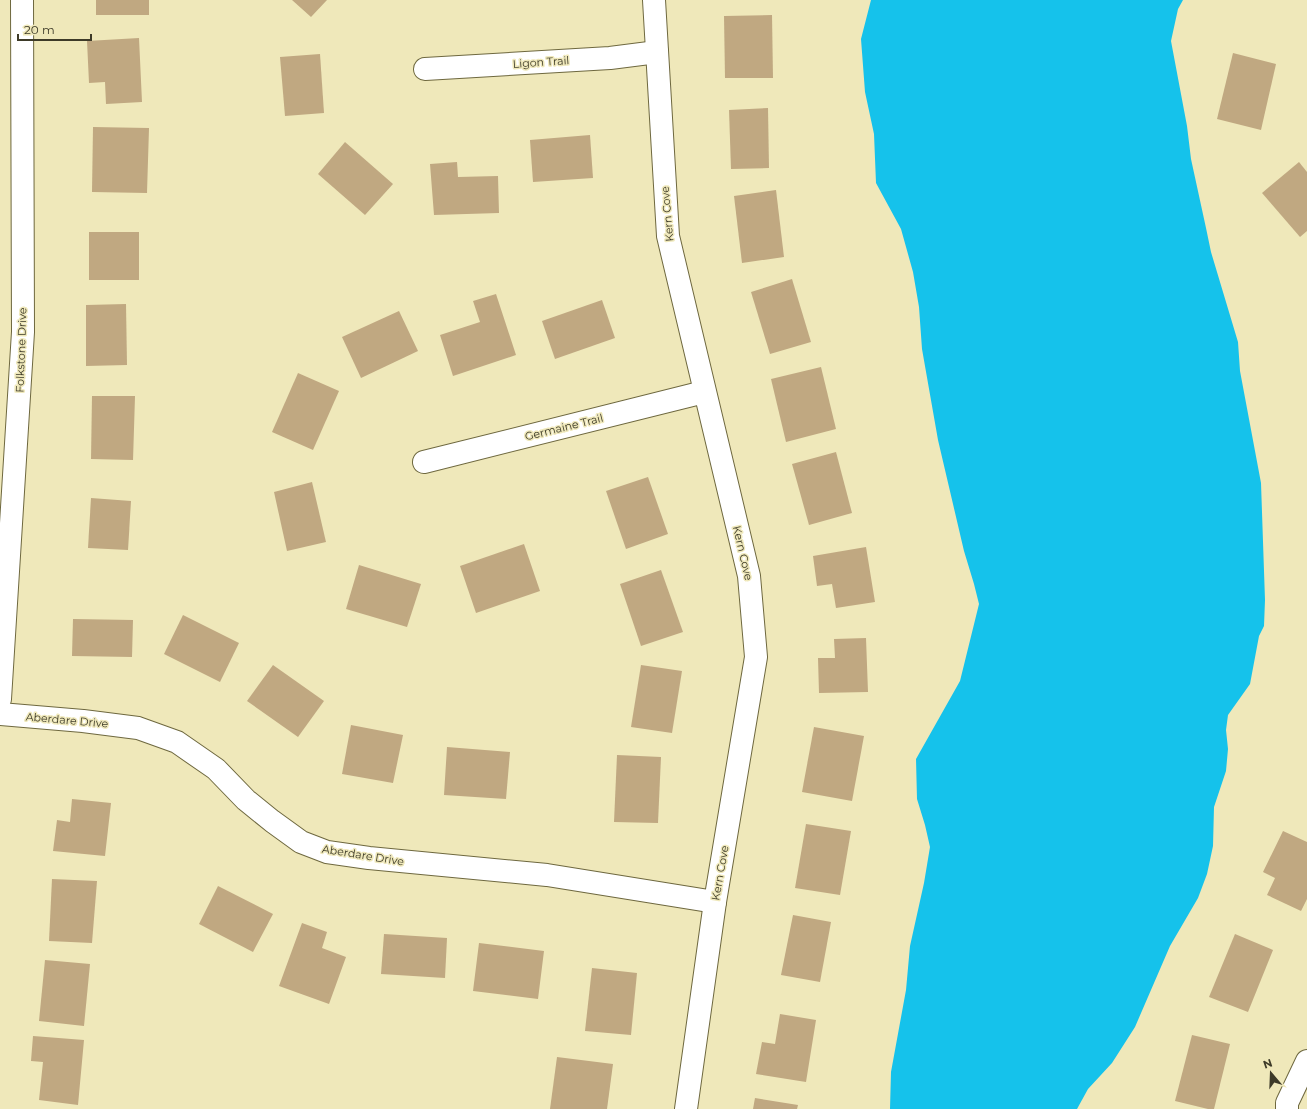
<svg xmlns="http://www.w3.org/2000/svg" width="1307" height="1109" viewBox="0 0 1307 1109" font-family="Montserrat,sans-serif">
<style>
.water{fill:#15c2eb}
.building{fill:#c0a881}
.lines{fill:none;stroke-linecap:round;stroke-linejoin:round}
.street-casing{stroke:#6e683f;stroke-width:24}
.street{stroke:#fff;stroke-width:22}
.labels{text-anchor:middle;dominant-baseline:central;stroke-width:3;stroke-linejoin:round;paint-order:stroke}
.street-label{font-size:11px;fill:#3d3a28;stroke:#efe8ba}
</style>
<rect width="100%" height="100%" fill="#efe8ba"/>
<!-- water -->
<path class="water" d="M871,0H1183L1178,9L1171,41L1187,126L1191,159L1206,228L1211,252L1238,342L1240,371L1261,483L1265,600L1264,626L1259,636L1250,684L1228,715L1226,730L1228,749L1226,771L1214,807L1213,846L1207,874L1198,898L1170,946L1135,1027L1112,1063L1088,1089L1077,1109H890L891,1072L906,990L910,946L924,883L930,847L925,825L917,799L916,759L960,681L979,604L974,584L964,551L938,440L922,349L919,307L913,272L901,229L876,183L874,134L865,92L861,39Z"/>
<!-- building -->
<g class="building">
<rect x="96" y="0" width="53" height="15"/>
<path d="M292,0H327L311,17Z"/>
<path d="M772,15L773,78H725L724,16Z"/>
<path d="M139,38L142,102L106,104L105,82L89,83L87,41Z"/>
<path d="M1233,53L1276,64L1261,130L1217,119Z"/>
<path d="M320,54L324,113L285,116L280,57Z"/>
<path d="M768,108L769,168L731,169L729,110Z"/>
<path d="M93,127L149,128L147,193L92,192Z"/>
<path d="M590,135L593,178L533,182L530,140Z"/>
<path d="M345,142L393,184L365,215L318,174Z"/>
<path d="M457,162L458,177L498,176L499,213L434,215L430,164Z"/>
<path d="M1299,162L1307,172V231L1300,237L1262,193Z"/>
<path d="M776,190L784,257L742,263L734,196Z"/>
<rect x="89" y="232" width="50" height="48"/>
<path d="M792,279L811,342L770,354L751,292Z"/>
<path d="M496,294L516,355L453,376L440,335L480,322L473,301Z"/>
<path d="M602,300L615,338L555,359L542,321Z"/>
<path d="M126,304L127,365L86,366V305Z"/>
<path d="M399,311L418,351L361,378L342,337Z"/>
<path d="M821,367L836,429L786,442L771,379Z"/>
<path d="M298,373L339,391L313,450L272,432Z"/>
<path d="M92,396H135L133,460L91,459Z"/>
<path d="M836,452L852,513L809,525L792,464Z"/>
<path d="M648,477L668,534L626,549L606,491Z"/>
<path d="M312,482L326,542L287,551L274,492Z"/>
<path d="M91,498L131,501L128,550L88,548Z"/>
<path d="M524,544L540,591L476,613L460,566Z"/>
<path d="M866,547L875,602L836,608L832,584L817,586L813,556Z"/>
<path d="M359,565L421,584L407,627L346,609Z"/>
<path d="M661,570L683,632L641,646L620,584Z"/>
<path d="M183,615L239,643L220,682L164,654Z"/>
<path d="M73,619L133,620L132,657L72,656Z"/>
<path d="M866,638L868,692L819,693L818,658H835L834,639Z"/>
<path d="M273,665L324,701L298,737L247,701Z"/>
<path d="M641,665L682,671L672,733L631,727Z"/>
<path d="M351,725L403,735L393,783L342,774Z"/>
<path d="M814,727L864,736L852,801L802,792Z"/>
<path d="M447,747L510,752L506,799L444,795Z"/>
<path d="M617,755L661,757L658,823L614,822Z"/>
<path d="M72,799L111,803L105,856L53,851L57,820L70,822Z"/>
<path d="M806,824L851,831L840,895L795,888Z"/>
<path d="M1283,831L1307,842V899L1301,911L1267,895L1275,878L1263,872Z"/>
<path d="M52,879L97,881L92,943L49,941Z"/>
<path d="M218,886L273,914L253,952L199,924Z"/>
<path d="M793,915L831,922L820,982L781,975Z"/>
<path d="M302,923L327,932L322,948L346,957L329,1004L279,986Z"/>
<path d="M384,934L447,938L445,978L381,974Z"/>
<path d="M1235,934L1273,950L1248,1012L1209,997Z"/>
<path d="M479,943L544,951L538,999L473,991Z"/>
<path d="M45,960L90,964L84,1026L39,1021Z"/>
<path d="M592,968L637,973L631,1035L585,1031Z"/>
<path d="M780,1014L816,1020L806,1082L756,1074L762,1042L775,1044Z"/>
<path d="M1192,1035L1230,1044L1214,1109H1208L1175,1101Z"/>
<path d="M33,1036L84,1040L78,1105L39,1100L43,1062L31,1061Z"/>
<path d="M557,1057L613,1064L607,1109H550Z"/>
<path d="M755,1098L798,1105L797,1109H753Z"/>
</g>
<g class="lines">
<defs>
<g id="street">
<path d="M654,0L668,236L749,576L756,657L715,902L686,1109"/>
<path d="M425,69L610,58L657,52"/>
<path d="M424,462L704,392"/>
<path d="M0,699L23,332L22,0"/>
<path d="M0,714L83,721L138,728L177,742L216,769L246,800L272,821L301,842L327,852L369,858L547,875L715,902"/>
<path d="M1287,1109V1103L1307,1061"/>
</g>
</defs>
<!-- street casing -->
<use href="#street" class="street-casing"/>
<!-- street -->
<use href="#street" class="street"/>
</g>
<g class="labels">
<!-- street labels -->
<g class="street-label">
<text transform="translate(541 62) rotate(-4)">Ligon Trail</text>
<text transform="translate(667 214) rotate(-95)">Kern Cove</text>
<text transform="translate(21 350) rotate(-88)">Folkstone Drive</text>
<text transform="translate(564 427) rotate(-14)">Germaine Trail</text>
<text transform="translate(743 553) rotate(77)">Kern Cove</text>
<text transform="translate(67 720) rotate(5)">Aberdare Drive</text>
<text transform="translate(363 855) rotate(9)">Aberdare Drive</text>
<text transform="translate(720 873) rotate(-80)">Kern Cove</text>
</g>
</g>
<!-- north arrow -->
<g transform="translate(1271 1073) rotate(341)" stroke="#efe8ba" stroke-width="3" paint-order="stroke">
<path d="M0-3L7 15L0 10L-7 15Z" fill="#3d3a28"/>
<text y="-6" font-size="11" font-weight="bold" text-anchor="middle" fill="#3d3a28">N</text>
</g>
<!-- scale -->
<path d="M18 34v6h73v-6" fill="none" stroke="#3d3a28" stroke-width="2"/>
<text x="24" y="34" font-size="12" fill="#3d3a28" stroke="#efe8ba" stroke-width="3" paint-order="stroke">20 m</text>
</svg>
